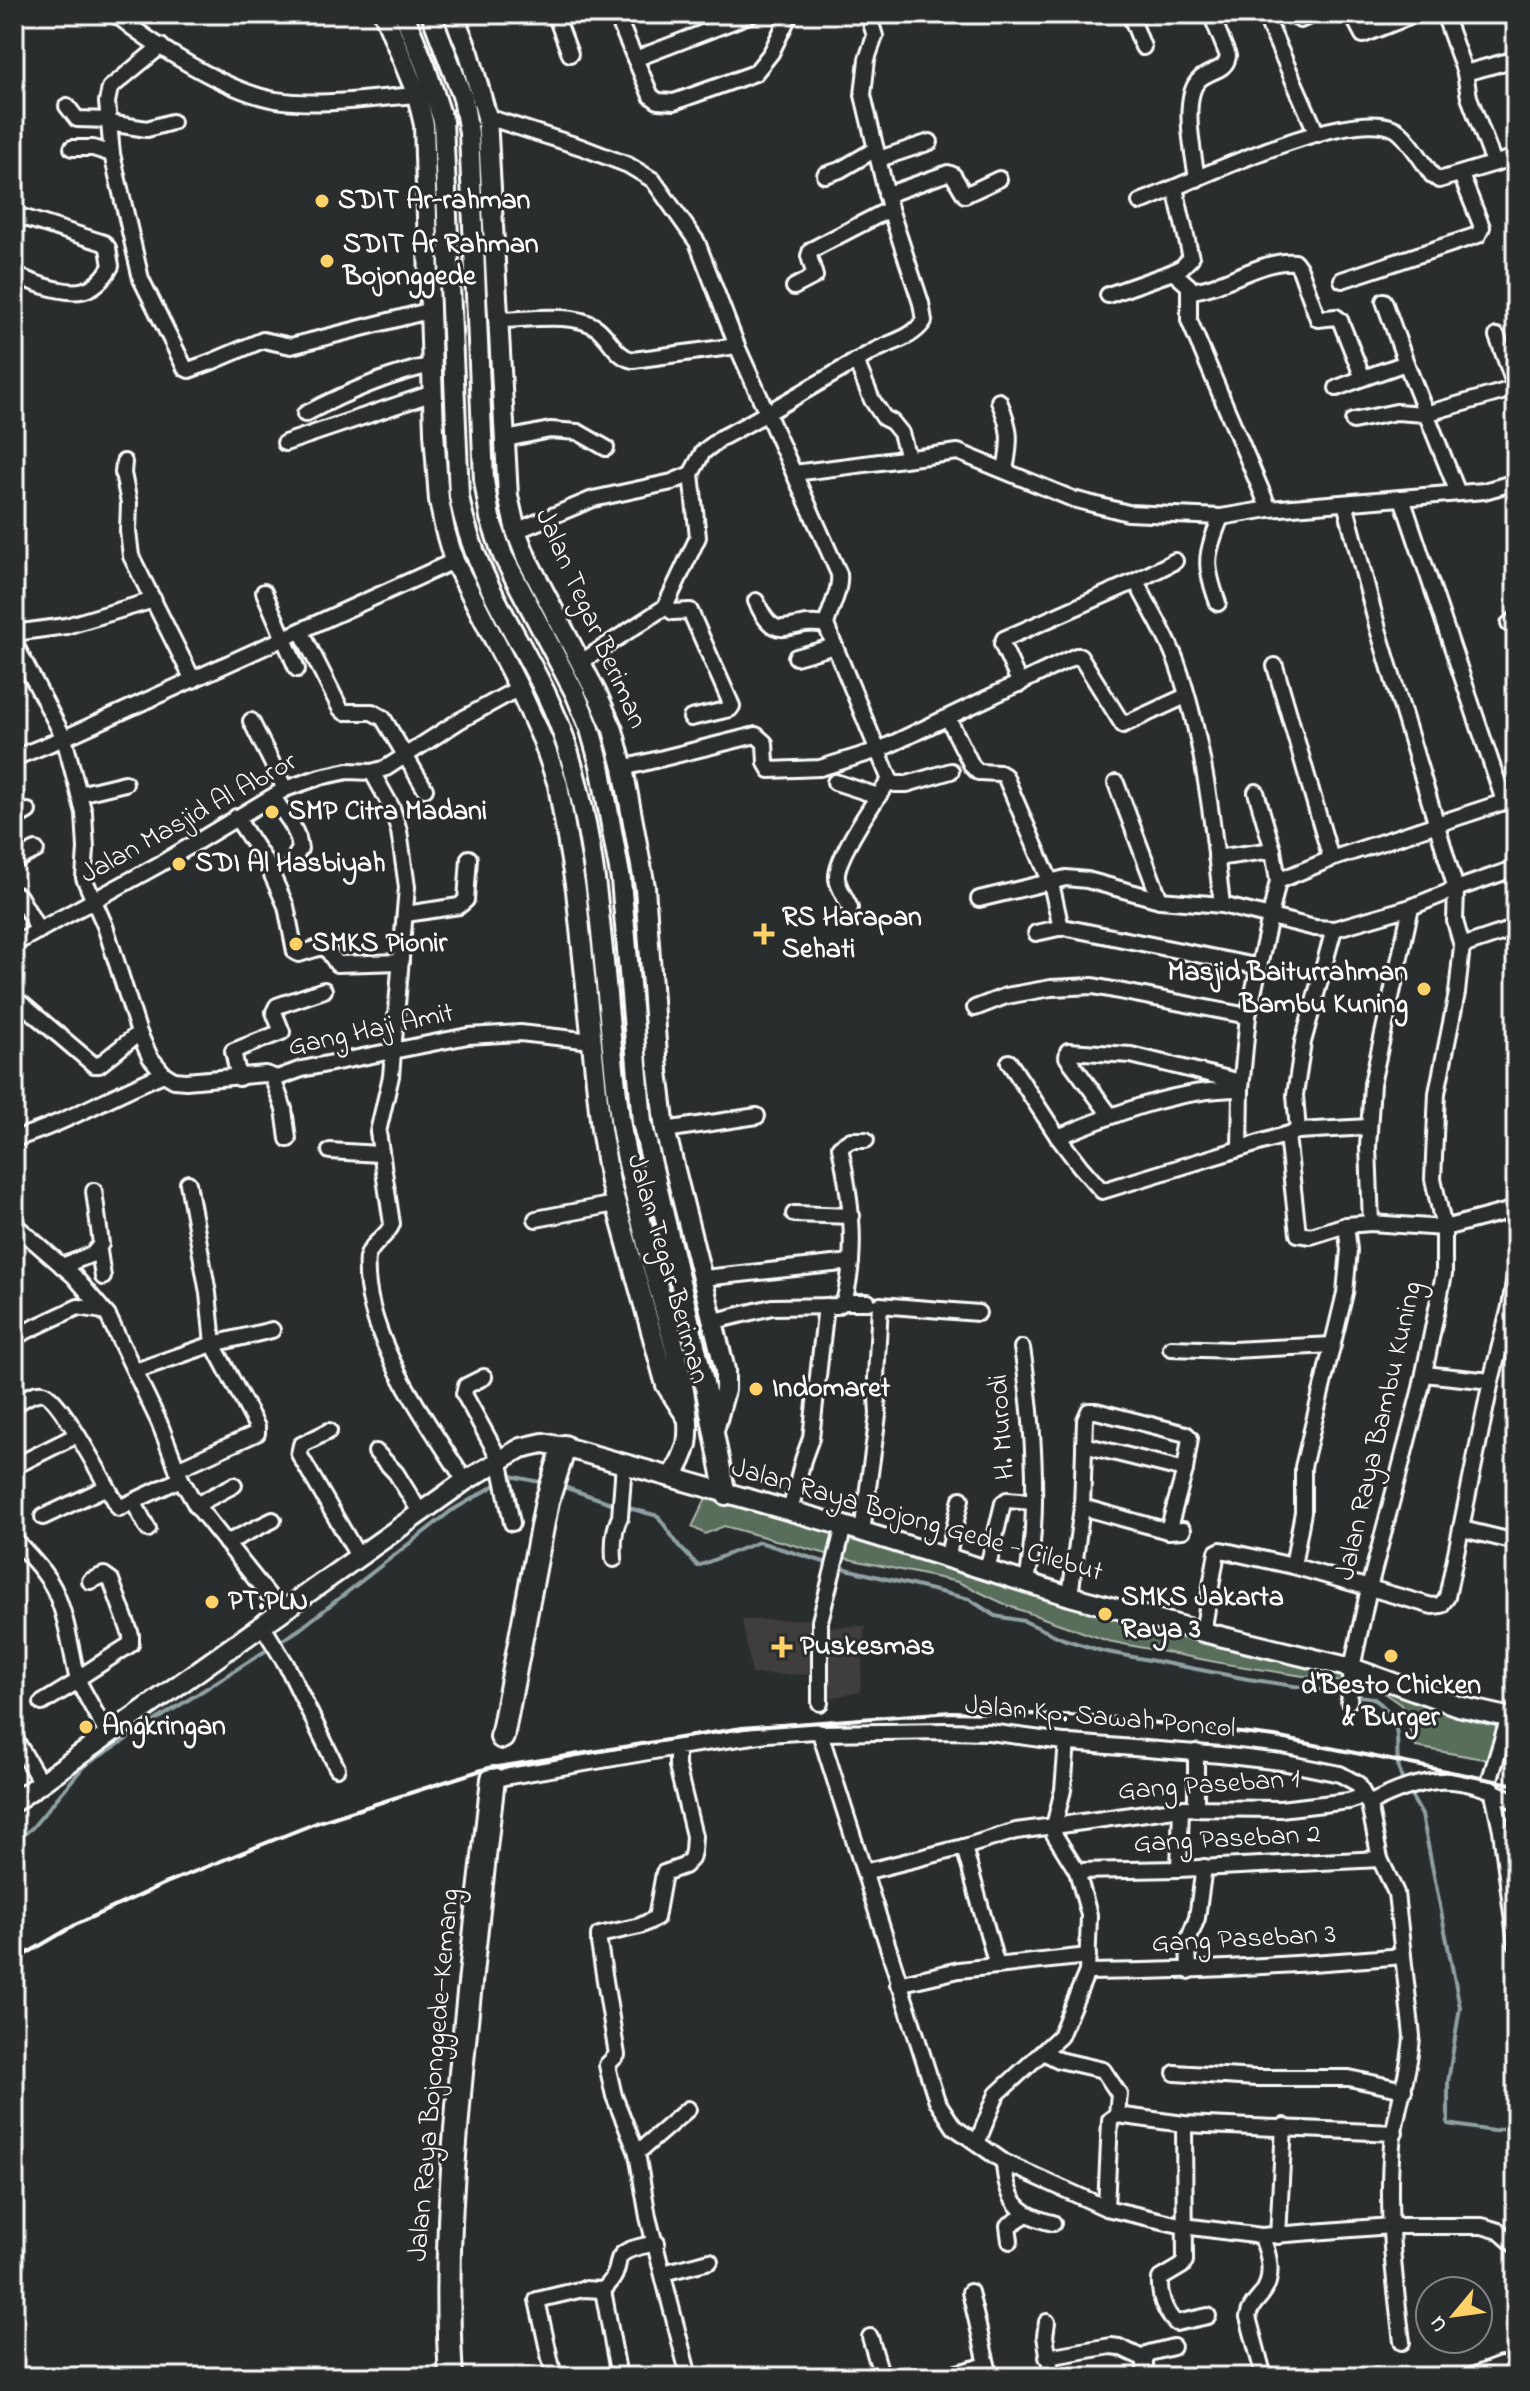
<svg xmlns="http://www.w3.org/2000/svg" width="1530" height="2391" viewBox="0 0 1530 2391" font-family="'Indie Flower',sans-serif">
<style>
.built{fill:#403d3d}
.green{fill:#586e5a;stroke:#acb6ac;stroke-width:2}
.lines{fill:none;stroke-linecap:round;stroke-linejoin:round}
.stream{stroke:#8fa1a4;stroke-width:4}
.minor-casing{stroke:#fff;stroke-width:20}
.major-casing{stroke:#fff;stroke-width:24}
.highway-casing{stroke:#fff;stroke-width:28}
.minor{stroke:#2a2d2e;stroke-width:14}
.major{stroke:#2a2d2e;stroke-width:18}
.highway{stroke:#2a2d2e;stroke-width:22}
.rail{stroke:#fff;stroke-width:4}
.poi-dot{fill:#ffd166;stroke:#2a2d2e;stroke-width:3}
.labels{text-anchor:middle;dominant-baseline:central;stroke-width:6;stroke-linejoin:round;paint-order:stroke}
.poi-label{font-size:28px;font-weight:bold;fill:#fff;stroke:#2a2d2e;text-anchor:start}
.street-label{font-size:28px;fill:#fff;stroke:#2a2d2e}
</style>
<rect width="100%" height="100%" fill="#2a2d2e"/>
<filter id="ink" filterUnits="userSpaceOnUse"><feTurbulence type="fractalNoise" baseFrequency=".0125" numOctaves="2"/><feDisplacementMap in="SourceGraphic" scale="16" xChannelSelector="R" yChannelSelector="G"/><feConvolveMatrix kernelMatrix="1 2 1 2 8 2 1 2 1" color-interpolation-filters="sRGB"/></filter>
<g filter="url(#ink)">
<!-- built -->
<g class="built">
<path d="M818,1619L816,1675L752,1674L742,1620Z"/>
<path d="M865,1626L860,1692L829,1698L825,1627Z"/>
</g>
<!-- green -->
<path class="green" d="M708,1494L966,1574L1348,1675L1503,1723L1489,1760L1416,1747L1401,1705L1381,1691L1355,1684L1226,1664L1108,1641L1009,1606L958,1582L834,1556L724,1526L705,1534L692,1527Z"/>
<g class="lines">
<!-- stream -->
<g class="stream">
<path d="M506,1478L511,1476L544,1483"/>
<path d="M561,1486L617,1505"/>
<path d="M625,1507L658,1516L679,1546L698,1566L759,1542L850,1570L969,1599L995,1616L1024,1621L1063,1639L1102,1651L1248,1679L1373,1698C1414,1726 1386,1751 1405,1785"/>
<path d="M1409,1792L1422,1815L1460,2007L1448,2082V2124L1493,2131L1516,2125"/>
<path d="M14,1842L32,1828L84,1766L300,1629L451,1511L499,1483"/>
</g>
<defs>
<g id="minor">
<path d="M115,14C153,45 227,92 276,100C322,107 371,98 417,95"/>
<path d="M555,14L570,54"/>
<path d="M616,14L651,96L658,101L674,102L755,73L771,53L790,14"/>
<path d="M1130,14L1143,47"/>
<path d="M1352,14L1363,35L1416,14"/>
<path d="M1444,14L1465,73L1469,97L1494,163"/>
<path d="M1300,20L1314,14"/>
<path d="M1270,27L1317,134"/>
<path d="M161,46L110,88L107,102L112,154L141,279L185,368L189,370L211,362L263,340L291,346L432,310"/>
<path d="M635,59L752,14"/>
<path d="M1465,73L1516,59"/>
<path d="M67,106L77,119L109,120"/>
<path d="M487,117L581,147L628,165L653,180L697,242L737,346L839,574C841,591 830,608 826,625L890,780L895,784H907L951,771"/>
<path d="M109,123L147,129L172,122"/>
<path d="M72,148H93L112,154"/>
<path d="M879,159L930,142"/>
<path d="M825,175L840,170L876,149"/>
<path d="M1197,179C1194,156 1180,96 1200,79C1210,70 1226,71 1228,56L1211,14"/>
<path d="M886,195L948,173L953,175L965,195L999,179"/>
<path d="M1140,202C1192,182 1344,107 1393,128C1405,132 1424,164 1432,175L1439,180L1516,157"/>
<path d="M14,212L19,216L104,243L108,248L111,266C94,296 74,295 44,286C33,282 23,280 14,273"/>
<path d="M1173,272L1182,267L1191,258L1175,188"/>
<path d="M1342,280L1478,235L1482,227L1461,175"/>
<path d="M794,287L815,276L809,256L811,250L890,209"/>
<path d="M1190,291C1227,287 1261,259 1295,262L1300,269L1318,319L1336,317L1340,320L1363,378L1406,363L1458,493"/>
<path d="M1108,295L1173,272L1189,286V320L1269,509"/>
<path d="M1384,301L1406,363"/>
<path d="M498,320C525,320 575,311 597,328C610,338 616,357 633,360L737,346"/>
<path d="M1497,336L1516,388"/>
<path d="M856,361L872,400L884,418L892,422L901,433L908,458"/>
<path d="M1337,388L1363,378"/>
<path d="M999,401C1011,429 1011,440 1005,470"/>
<path d="M305,414C345,393 388,374 433,365"/>
<path d="M1353,421L1396,412L1425,414L1516,388"/>
<path d="M506,439L550,430L578,432L606,448"/>
<path d="M285,443L433,393"/>
<path d="M124,462L123,473L129,503L128,531L131,556L193,680"/>
<path d="M794,473L958,452L1073,499L1128,513L1221,517L1269,509L1484,491L1516,482"/>
<path d="M1402,498L1504,801"/>
<path d="M516,531L593,499L672,482L691,474L703,452L721,438C772,412 822,380 872,352C890,342 912,339 924,321L921,303L890,209L863,95L867,59L875,36L868,14"/>
<path d="M1175,561L1136,581C1149,608 1167,635 1177,663C1204,741 1213,824 1222,905"/>
<path d="M264,592L297,669"/>
<path d="M756,601C777,649 789,617 826,625"/>
<path d="M1218,603C1204,564 1205,556 1221,517"/>
<path d="M1509,624L1516,619"/>
<path d="M301,631L340,708L344,712H372L383,718L425,789"/>
<path d="M14,633L66,626L154,600"/>
<path d="M14,642L64,738L84,813L86,849L84,878L105,926L139,1033L150,1057L164,1074L174,1080L186,1081L265,1074L277,1078L302,1069L468,1036L520,1033L592,1041"/>
<path d="M796,657L835,646"/>
<path d="M581,662L665,607"/>
<path d="M1275,666L1331,859"/>
<path d="M1020,684L1002,644L1004,639L1136,581"/>
<path d="M691,718L730,709L732,706L690,611L673,612L665,607L698,537L691,474"/>
<path d="M948,718L972,766L978,772L1000,773L1005,776L1051,883L1061,928"/>
<path d="M251,721L285,789"/>
<path d="M14,758L64,738L454,561"/>
<path d="M623,768L756,735L765,743L766,763L770,770L820,768L879,750L1076,656H1080L1123,725L1186,696"/>
<path d="M372,772L392,808L399,831L407,887L391,1076L378,1132L392,1224C387,1238 371,1242 367,1258C366,1263 367,1270 367,1276C372,1348 427,1421 465,1481"/>
<path d="M835,782L878,796"/>
<path d="M1116,783L1160,900"/>
<path d="M1256,792L1273,850L1278,881"/>
<path d="M79,794L125,783"/>
<path d="M273,797L291,823L298,838L300,849L293,860"/>
<path d="M236,817L267,864L286,906L295,952L299,954L325,946L337,964L401,962"/>
<path d="M14,819L28,811"/>
<path d="M1216,858L1273,850"/>
<path d="M14,861L36,850"/>
<path d="M14,894L19,896L39,931"/>
<path d="M979,899L1066,878L1087,880L1160,900L1222,905L1315,928L1334,929L1411,907L1456,889L1378,629L1345,503"/>
<path d="M850,908C846,899 839,889 837,879C834,859 877,797 890,780"/>
<path d="M406,914L459,906L466,900L469,858"/>
<path d="M1036,933L1063,927L1260,967"/>
<path d="M14,944L160,864L285,789L320,777L348,771L372,772L386,768L459,721L519,688"/>
<path d="M1462,946L1516,928"/>
<path d="M14,1000L22,1004L94,1065H99L139,1033"/>
<path d="M975,1008L1006,996L1051,988L1093,986L1248,1016"/>
<path d="M1009,1062L1058,1137C1116,1113 1177,1089 1241,1089"/>
<path d="M239,1078L233,1051L282,1032L274,1012L277,1006L324,990"/>
<path d="M273,1079L284,1109L288,1139"/>
<path d="M1110,1115L1067,1057L1068,1051L1131,1055L1241,1082"/>
<path d="M665,1130L757,1116"/>
<path d="M1298,1131L1295,1095L1303,1042L1334,929"/>
<path d="M1287,1135L1298,1234L1311,1236L1346,1225"/>
<path d="M1058,1137L1080,1166L1102,1191L1298,1131L1369,1127"/>
<path d="M14,1139C67,1123 113,1094 164,1074"/>
<path d="M1240,1148L1241,1089L1248,1016L1278,881L1331,859L1516,798"/>
<path d="M330,1151L379,1154"/>
<path d="M794,1214L852,1216"/>
<path d="M536,1219L615,1204"/>
<path d="M1371,1223L1368,1147L1372,1084L1411,907"/>
<path d="M14,1224L74,1276L108,1316L159,1422L181,1479L196,1505L281,1611"/>
<path d="M99,1251L103,1277"/>
<path d="M62,1266L93,1254L101,1244L94,1191"/>
<path d="M704,1278L851,1262"/>
<path d="M844,1302H868"/>
<path d="M1510,1307L1516,1269"/>
<path d="M715,1321L772,1307L837,1306L844,1302C858,1250 851,1199 840,1147L851,1140H866"/>
<path d="M14,1337L78,1307L103,1311"/>
<path d="M1022,1348C1034,1425 1040,1506 1027,1583"/>
<path d="M1171,1348L1233,1350L1333,1345"/>
<path d="M135,1371L213,1344L272,1330"/>
<path d="M484,1377L466,1386L464,1394L499,1458L512,1523"/>
<path d="M1491,1381L1510,1307L1516,1309"/>
<path d="M14,1405C21,1401 34,1391 43,1393C60,1396 108,1489 119,1508L181,1479"/>
<path d="M329,1431L301,1445L299,1454L358,1556"/>
<path d="M1084,1445L1185,1470"/>
<path d="M376,1452L396,1473L420,1512"/>
<path d="M19,1464L77,1435"/>
<path d="M177,1469L257,1433V1427L213,1344L208,1293L188,1183"/>
<path d="M134,1503L148,1529"/>
<path d="M196,1505L234,1485"/>
<path d="M1082,1507L1168,1531L1183,1530"/>
<path d="M790,1511L803,1460L811,1438L826,1306"/>
<path d="M43,1517L107,1487"/>
<path d="M1462,1529L1516,1542"/>
<path d="M862,1532L878,1415L876,1377L880,1305L978,1313"/>
<path d="M14,1539C28,1554 44,1570 54,1589C67,1616 71,1651 78,1681L42,1703"/>
<path d="M226,1543L273,1520"/>
<path d="M614,1559C613,1545 613,1530 620,1517L624,1463"/>
<path d="M947,1559L961,1499"/>
<path d="M1293,1566L1303,1512V1467L1345,1293L1349,1250L1346,1225L1371,1223L1444,1228L1516,1209"/>
<path d="M987,1571L1003,1503L1007,1500L1034,1502"/>
<path d="M90,1581L104,1575L111,1580L131,1635V1644L83,1675L78,1681L107,1734"/>
<path d="M1070,1596L1082,1507L1085,1420L1089,1411H1096L1186,1434L1190,1438L1185,1470L1168,1531"/>
<path d="M262,1625L286,1664L337,1768"/>
<path d="M1203,1632L1217,1552L1221,1550L1293,1566L1432,1606L1441,1605L1447,1597L1491,1381L1424,1374"/>
<path d="M1349,1701L1352,1668L1369,1588L1421,1388L1444,1274V1228L1433,1179L1437,1093L1457,993L1462,946L1455,921L1456,889L1516,868"/>
<path d="M820,1703V1621L844,1526"/>
<path d="M1509,1717L1490,1779L1501,1830L1516,1944"/>
<path d="M820,1733L946,1731L989,1732L1071,1743L1221,1755L1281,1762L1340,1774L1358,1784L1364,1796"/>
<path d="M14,1737L41,1783"/>
<path d="M1196,1752V1809"/>
<path d="M493,1779L677,1747"/>
<path d="M1369,1804C1426,1775 1458,1772 1516,1802"/>
<path d="M964,1847L1016,1831L1054,1826L1063,1790L1067,1742"/>
<path d="M1179,1869L1181,1808"/>
<path d="M1077,1871L1179,1869L1380,1859"/>
<path d="M864,1872L964,1847L997,1966"/>
<path d="M1189,1971L1188,1941L1197,1918L1204,1867"/>
<path d="M1087,1972C1193,1971 1297,1965 1403,1956"/>
<path d="M898,1984L959,1970L1088,1956"/>
<path d="M1043,2052L1059,2060L1103,2070L1119,2094L1117,2115"/>
<path d="M1175,2073L1256,2078H1349L1404,2090"/>
<path d="M1184,2124L1185,2261L1182,2266L1160,2279C1159,2294 1164,2312 1176,2323L1208,2316"/>
<path d="M977,2143L997,2094L1060,2036L1087,1972L1089,1915L1077,1871L1054,1834V1826L1181,1808L1280,1809L1349,1801L1364,1796L1369,1804L1380,1859L1396,1893L1412,2036C1410,2073 1396,2108 1392,2145C1386,2211 1394,2277 1402,2342"/>
<path d="M637,2153L688,2109"/>
<path d="M1004,2162C1006,2199 1017,2215 1053,2223"/>
<path d="M1106,2208L1110,2120L1117,2115L1184,2124L1395,2133"/>
<path d="M1261,2236C1269,2253 1275,2277 1262,2294C1256,2302 1250,2306 1248,2317L1264,2377"/>
<path d="M1278,2236L1284,2126"/>
<path d="M1010,2241L1008,2226L1025,2215"/>
<path d="M663,2273L710,2261"/>
<path d="M603,2290L619,2377"/>
<path d="M970,2292L990,2377"/>
<path d="M1516,2297V2301"/>
<path d="M1047,2322L1045,2336L1052,2377"/>
<path d="M870,2337L882,2377"/>
<path d="M1047,2357L1111,2346L1119,2347L1145,2359"/>
<path d="M554,2377L537,2300L583,2289L603,2290C634,2261 596,2254 657,2243"/>
<path d="M689,2377L648,2217L637,2153L614,2096L607,2065L617,2055L599,1943V1935L640,1926L656,1918L664,1873L684,1866L691,1859L693,1851L694,1836L677,1766V1747L767,1734L815,1731L820,1733L937,2101L954,2127L1004,2162L1106,2208L1184,2226L1261,2236L1391,2226H1482L1499,2231L1516,2246"/>
<path d="M943,2377L987,2365"/>
<path d="M1145,2377V2359L1149,2353L1173,2347"/>
<path d="M1469,2377L1501,2365"/>
</g>
<g id="major">
<path d="M384,14L417,95L424,125L434,432L439,500L445,530L454,561L519,688L543,741L558,785L576,890L601,1129L610,1182L666,1385L686,1416"/>
<path d="M404,14L426,68L443,121L459,496C476,593 541,659 568,750C605,871 603,1001 621,1126C628,1171 640,1216 651,1261C662,1304 695,1405 687,1444C684,1456 678,1467 672,1477"/>
<path d="M431,14L463,98L469,133L484,480L490,518L503,556L575,693L590,729L600,765L621,880L642,1122L705,1387L726,1495"/>
<path d="M453,14L469,53L487,117L508,496L516,531L527,559L599,698L613,730L623,768L645,887L658,1071L665,1130L725,1370V1390L715,1427"/>
<path d="M14,1802L465,1481L521,1448L543,1443L564,1447L844,1526L1070,1596L1203,1632L1352,1668L1458,1706L1516,1719"/>
</g>
<g id="highway">
<path d="M502,1737L547,1501L564,1447"/>
<path d="M451,2377C444,2271 452,2168 462,2062C471,1968 482,1874 493,1779"/>
</g>
</defs>
<!-- minor casing -->
<use href="#minor" class="minor-casing"/>
<!-- major casing -->
<use href="#major" class="major-casing"/>
<!-- highway casing -->
<use href="#highway" class="highway-casing"/>
<!-- minor -->
<use href="#minor" class="minor"/>
<!-- major -->
<use href="#major" class="major"/>
<!-- highway -->
<use href="#highway" class="highway"/>
<!-- rail -->
<path class="rail" d="M14,1961L77,1924L166,1883L316,1823L485,1769L742,1728L951,1712L1099,1716L1275,1737L1516,1785"/>
</g>
</g>
<!-- markers -->
<g class="poi-dot">
<circle cx="322" cy="201" r="8"/>
<circle cx="327" cy="261" r="8"/>
<circle cx="272" cy="812" r="8"/>
<circle cx="179" cy="864" r="8"/>
<path d="M760 922h8v8h8v8h-8v8h-8v-8h-8v-8h8z"/>
<circle cx="296" cy="944" r="8"/>
<circle cx="1424" cy="989" r="8"/>
<circle cx="756" cy="1389" r="8"/>
<circle cx="212" cy="1602" r="8"/>
<circle cx="1105" cy="1614" r="8"/>
<path d="M778 1635h8v8h8v8h-8v8h-8v-8h-8v-8h8z"/>
<circle cx="1391" cy="1656" r="8"/>
<circle cx="86" cy="1727" r="8"/>
</g>
<g class="labels">
<!-- poi labels -->
<g class="poi-label">
<text x="338" y="201">SDIT Ar-rahman</text>
<text x="343" y="245">SDIT Ar Rahman<tspan x="343" dy="32">Bojonggede</tspan></text>
<text x="288" y="812">SMP Citra Madani</text>
<text x="195" y="864">SDI Al Hasbiyah</text>
<text x="782" y="918">RS Harapan<tspan x="782" dy="32">Sehati</tspan></text>
<text x="312" y="944">SMKS Pionir</text>
<text x="1408" y="973" text-anchor="end">Masjid Baiturrahman<tspan x="1408" dy="32">Bambu Kuning</tspan></text>
<text x="772" y="1389">Indomaret</text>
<text x="1121" y="1598">SMKS Jakarta<tspan x="1121" dy="32">Raya 3</tspan></text>
<text x="228" y="1602">PT.PLN</text>
<text x="800" y="1647">Puskesmas</text>
<text x="1391" y="1686" text-anchor="middle">d'Besto Chicken<tspan x="1391" dy="32">&amp; Burger</tspan></text>
<text x="102" y="1727">Angkringan</text>
</g>
<!-- street labels -->
<g class="street-label">
<text transform="translate(590 619) rotate(66)">Jalan Tegar Beriman</text>
<text transform="translate(189 819) rotate(-29)">Jalan Masjid Al Abror</text>
<text transform="translate(371 1031) rotate(-12)">Gang Haji Amit</text>
<text transform="translate(667 1269) rotate(74)">Jalan Tegar Beriman</text>
<text transform="translate(1003 1427) rotate(-94)">H. Murodi</text>
<text transform="translate(1380 1431) rotate(-77)">Jalan Raya Bambu Kuning</text>
<text transform="translate(917 1521) rotate(16)">Jalan Raya Bojong Gede - Cilebut</text>
<text transform="translate(1100 1718) rotate(5)">Jalan Kp. Sawah Poncol</text>
<text transform="translate(1209 1786) rotate(-4)">Gang Paseban 1</text>
<text transform="translate(1227 1840) rotate(-3)">Gang Paseban 2</text>
<text transform="translate(1244 1940) rotate(-3)">Gang Paseban 3</text>
<text transform="translate(435 2075) rotate(-85)">Jalan Raya Bojonggede—Kemang</text>
</g>
</g>
<!-- margin -->
<rect width="1530" height="2391" fill="none" stroke="#2a2d2e" stroke-width="48"/>
<rect x="24" y="24" width="1482" height="2343" fill="none" stroke="#fff" stroke-width="3" filter="url(#ink)"/>
<!-- north arrow -->
<g transform="translate(1454 2315) rotate(241)"><circle r="38" fill="#2a2d2e" stroke="#7f8182" stroke-width="2"/>
<path d="M0-6L14 30L0 20L-14 30Z" fill="#ffd166"/>
<text y="-12" font-size="22" font-weight="bold" text-anchor="middle" fill="#ffffff">U</text>
</g>
</svg>
